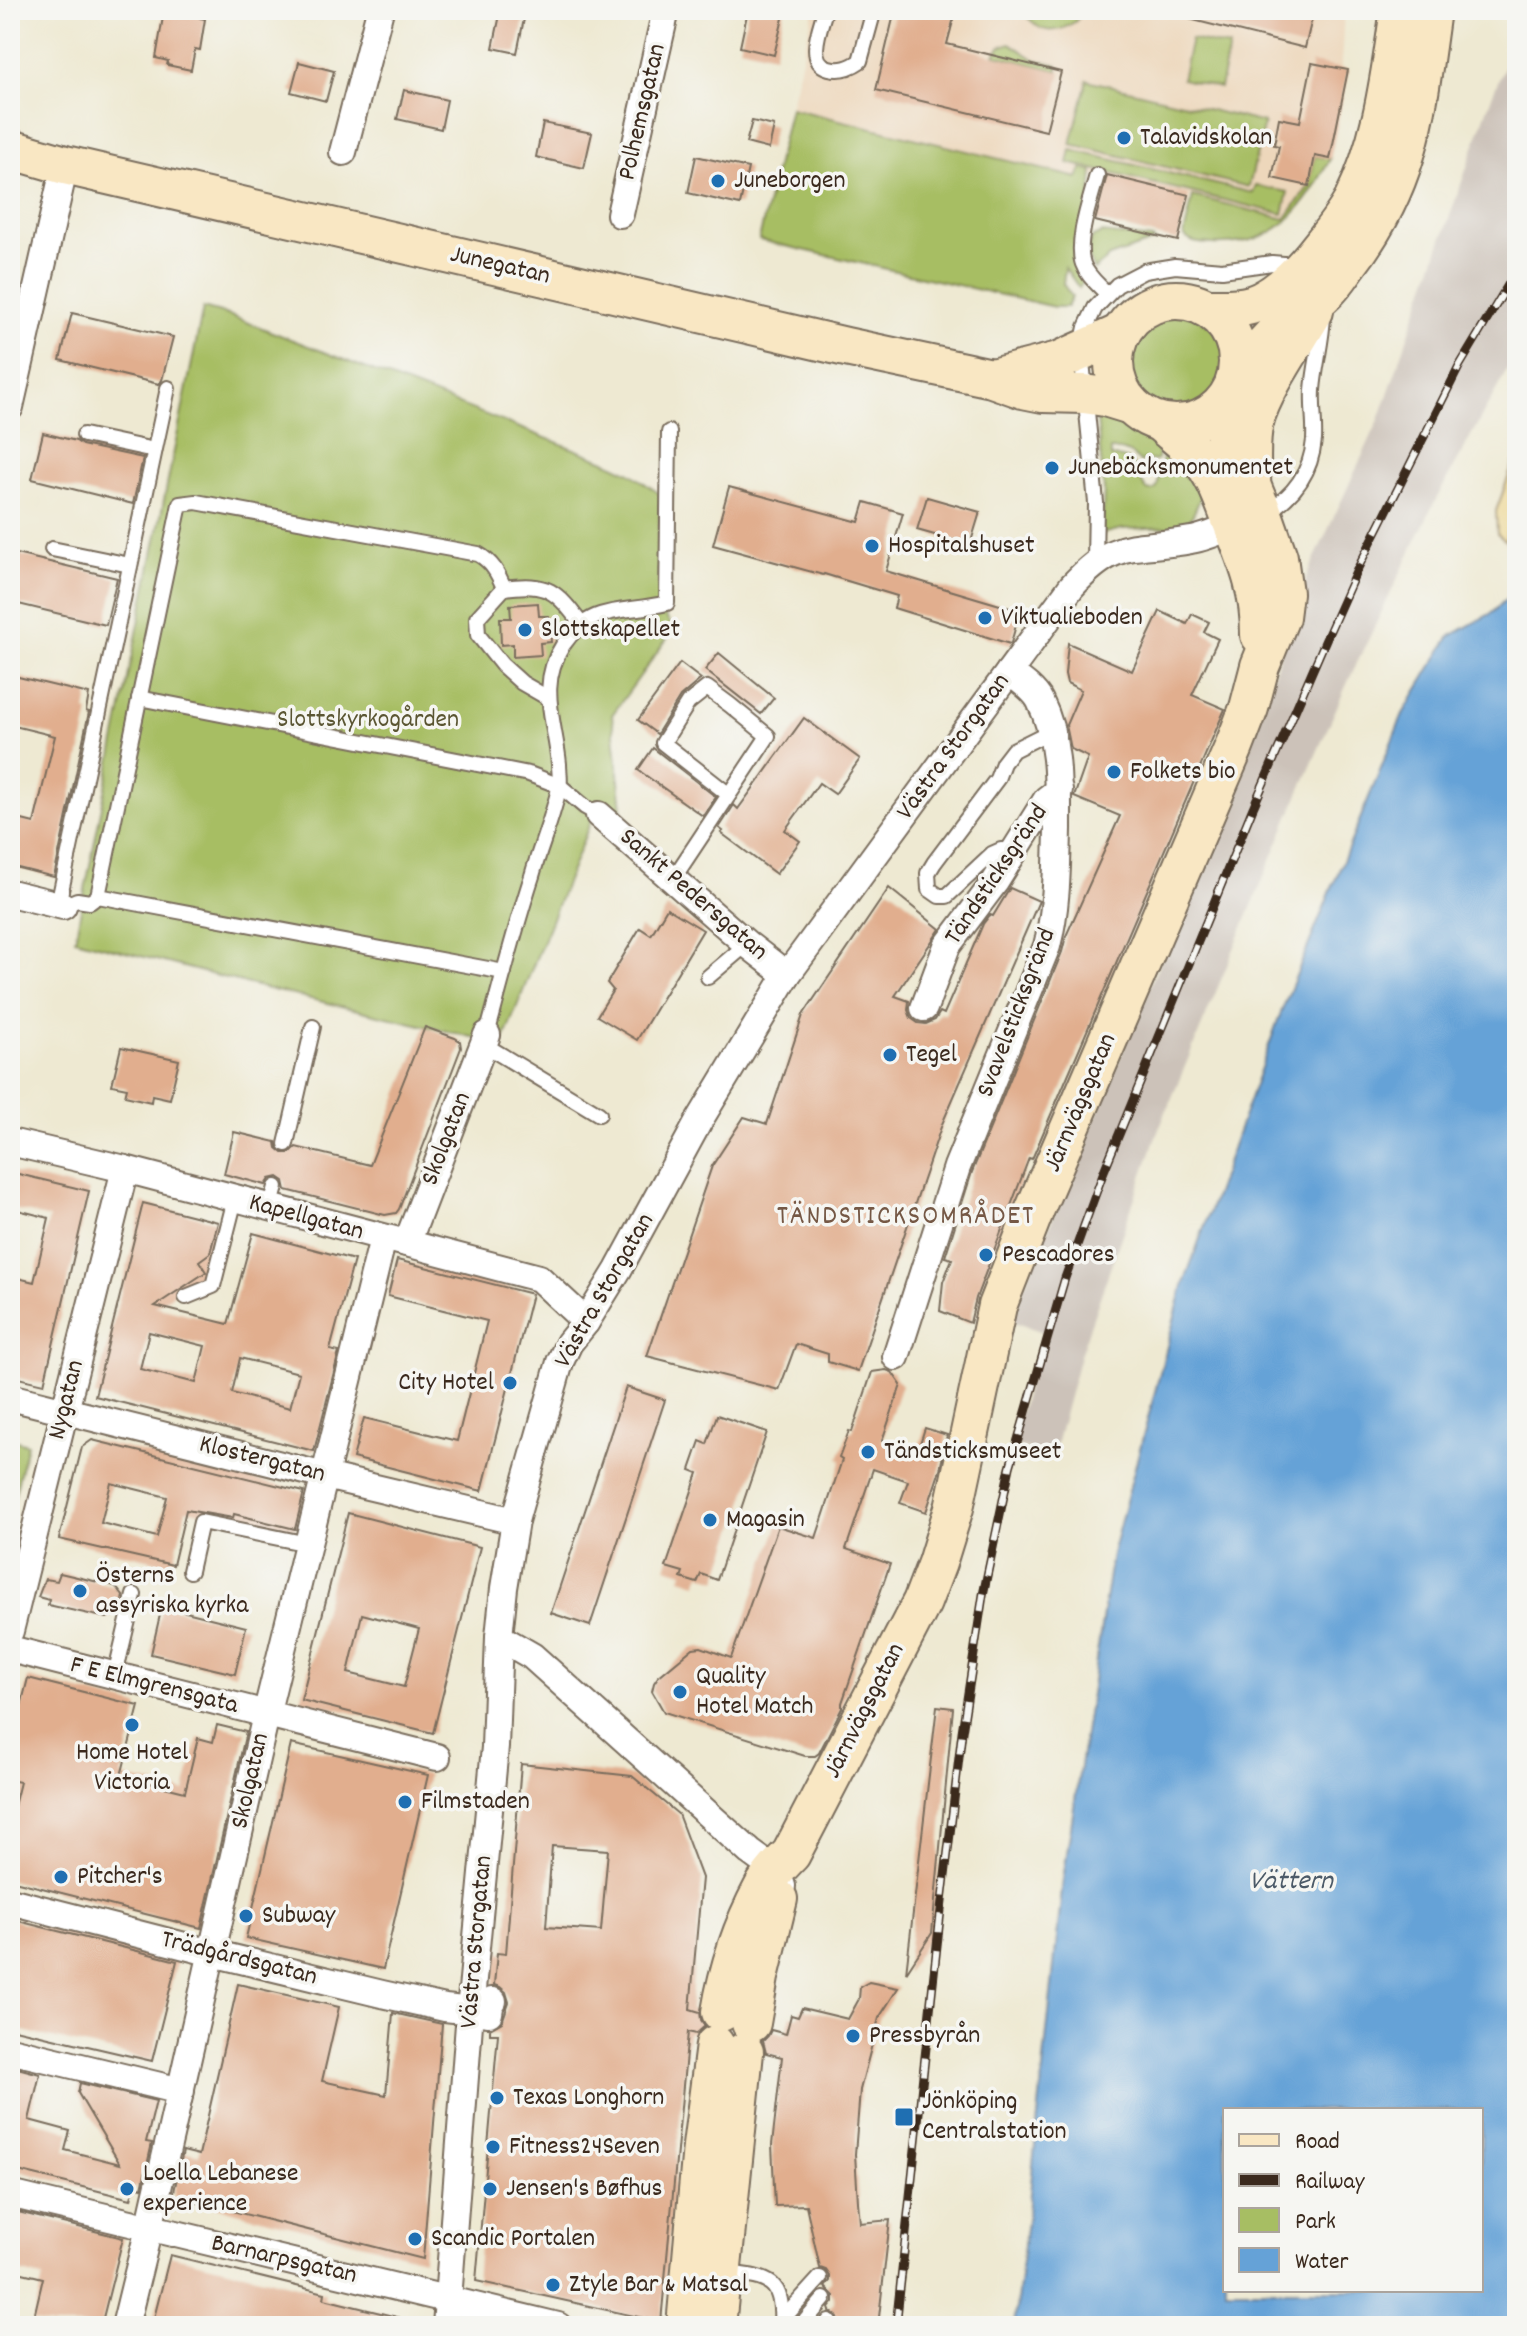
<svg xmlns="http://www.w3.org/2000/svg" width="1527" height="2336" viewBox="0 0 1527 2336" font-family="Dekko,sans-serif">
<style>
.built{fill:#edd7bb}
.industrial{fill:#ccc2b9}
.green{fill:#a7be63;stroke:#717440;stroke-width:2;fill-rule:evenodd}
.sand{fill:#eeda9e;stroke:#94825e;stroke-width:2}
.water{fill:#65a2d7;stroke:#50667a;stroke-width:2;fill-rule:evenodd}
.building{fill:#e1ae8e;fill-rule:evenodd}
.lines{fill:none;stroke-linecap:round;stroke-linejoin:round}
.lane-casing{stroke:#7a6d5d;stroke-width:18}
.street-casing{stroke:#7a6d5d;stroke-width:30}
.secondary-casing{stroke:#7a6d5d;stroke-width:42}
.lane{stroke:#fff;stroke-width:14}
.street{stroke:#fff;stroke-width:26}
.secondary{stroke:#f9e7c3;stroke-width:38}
.rail-casing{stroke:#3b2a1e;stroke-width:9}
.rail{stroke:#f6f6f2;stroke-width:6;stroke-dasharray:18;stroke-linecap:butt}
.poi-dot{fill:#1f6fb2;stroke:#f6f6f2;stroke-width:3}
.labels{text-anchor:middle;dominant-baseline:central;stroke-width:7;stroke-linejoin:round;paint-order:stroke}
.street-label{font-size:26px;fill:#3b2a1e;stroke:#f6f6f2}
.poi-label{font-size:26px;fill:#3b2a1e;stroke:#f6f6f2;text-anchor:start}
.park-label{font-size:26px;fill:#5b5633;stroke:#f6f6f2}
.neighbourhood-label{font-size:28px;letter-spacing:2px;fill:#755845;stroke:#f6f6f2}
.water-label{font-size:28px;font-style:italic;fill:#4c5a68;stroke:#f6f6f2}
</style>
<rect width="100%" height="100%" fill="#f6f6f2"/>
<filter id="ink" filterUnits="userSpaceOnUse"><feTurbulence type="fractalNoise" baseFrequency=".0125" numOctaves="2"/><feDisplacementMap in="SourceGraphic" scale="16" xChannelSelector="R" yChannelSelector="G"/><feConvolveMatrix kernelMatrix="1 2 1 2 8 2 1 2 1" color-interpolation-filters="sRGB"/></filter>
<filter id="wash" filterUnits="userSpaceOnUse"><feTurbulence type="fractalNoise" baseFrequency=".006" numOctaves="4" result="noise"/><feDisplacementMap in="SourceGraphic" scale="32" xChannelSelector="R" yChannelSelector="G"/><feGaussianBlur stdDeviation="1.8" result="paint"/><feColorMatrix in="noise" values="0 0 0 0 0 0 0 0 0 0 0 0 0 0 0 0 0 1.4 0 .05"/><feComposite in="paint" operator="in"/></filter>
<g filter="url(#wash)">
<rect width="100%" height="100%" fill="#eee9d2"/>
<!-- built -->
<path class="built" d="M814,10H1344L1341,68L1348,70L1330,159L1315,156L1309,186L1285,219L1190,196L1178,241L1094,220L1103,175L1079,178L790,108Z"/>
<!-- industrial -->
<path class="industrial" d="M1517,36V352L1433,505L1346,686L1288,819L1158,1131L1081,1352L1053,1456L1011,1444L1043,1332L1011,1321L1016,1306L1250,747L1297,603L1307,575L1379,420L1490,101Z"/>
<!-- green -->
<g class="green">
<path d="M1023,10H1084C1075,26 1054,37 1037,26C1031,22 1027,15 1023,10Z"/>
<path d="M1191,39L1229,47L1220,88L1182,79Z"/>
<path d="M1010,43L1034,59L1058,65V71L995,55L1000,47Z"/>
<path d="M1087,80L1264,123L1249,187L1071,144Z"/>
<path d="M790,108L1078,178L1082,169L1093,171L1085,279L1079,288L1065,268L1063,284L1072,297L1067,307H1054L759,240Z"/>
<path d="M1071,150L1253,193L1256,186L1288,192L1283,214L1068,163Z"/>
<path d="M1315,156L1330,159C1302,212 1277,247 1212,244C1201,243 1190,244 1184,235L1193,196L1285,219L1309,186Z"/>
<path d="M1102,233L1153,239L1155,241L1109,257L1094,270C1088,258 1086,250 1093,237Z"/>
<path d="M203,308L231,316L605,461L629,472L660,494L658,606L674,629L612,715L622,809L596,808L502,1044L268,989L75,939Z"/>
<circle cx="1177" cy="363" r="49"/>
<path d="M1096,408L1109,413L1132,434L1175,450L1203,492L1193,515L1185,523L1175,527L1122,529L1102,534L1104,490ZM1111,450C1125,449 1131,453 1141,463L1144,459L1155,461L1157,460L1158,450L1164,452L1157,488L1152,491L1147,490C1133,473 1140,456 1111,457Z"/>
<path d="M10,1439L27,1444L10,1514Z"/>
</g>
<!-- sand -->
<path class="sand" d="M1517,454V512L1507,532L1506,541L1497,534L1496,511Z"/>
<!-- water -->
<path class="water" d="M1517,588V2326H1014L1028,2212L1063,1880L1112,1554L1183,1286L1278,1020L1403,714L1450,636L1492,613ZM1225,2110H1481V2290H1225Z"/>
<g id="blocks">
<!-- building -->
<g class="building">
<path d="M173,10H202L200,18L205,19L200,50L195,49L191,70L167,65L168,61L156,58L164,11L173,13Z"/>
<path d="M501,10L525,14L517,53L493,48Z"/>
<path d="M748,10H785L774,55L740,47Z"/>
<path d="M895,10H956L947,44L1061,72L1046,131L876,90Z"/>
<path d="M1182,10H1314L1305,48L1181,17Z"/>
<path d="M299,62L334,71L326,101L291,92Z"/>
<path d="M1312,63L1348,70L1330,159L1315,156L1309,186L1272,178L1279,146L1274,145L1279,118L1300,122Z"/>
<path d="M404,90L447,100L441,129L397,119Z"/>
<path d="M752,121L774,126L769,149L746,143Z"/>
<path d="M543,123L592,133L584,168L536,157Z"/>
<path d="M696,156L748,168L740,205L688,193Z"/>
<path d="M1107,175L1189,195L1178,241L1095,221Z"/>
<path d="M72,313L173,337L162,380L159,384L60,360Z"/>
<path d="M43,433L76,441L82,445L143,458L133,504L32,479Z"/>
<path d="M729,487L859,522L865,502L903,513L886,571L1020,611L1011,643L1010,644L894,608L897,596L824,574L823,575L713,545Z"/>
<path d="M927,497L980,512L970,545L917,530Z"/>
<path d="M16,554L117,578L106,625L10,602V579Z"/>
<path d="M538,603L539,616H549L551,642L540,643L541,655L513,657V644L501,645L500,618H511L510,605Z"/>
<path d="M1160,611L1187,624L1192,614L1209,622L1204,632L1218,639L1192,695L1225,709L1032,1159L1029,1158L976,1298L970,1323L940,1311L943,1282L952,1259L945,1257L972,1172L1062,952L1066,936L1120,816L1074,797L1088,757L1071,749L1066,725L1081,690L1067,683L1065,674L1068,643L1132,671Z"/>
<path d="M719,653L774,698L761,714L705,670Z"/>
<path d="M680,663L701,679L680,697L657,734L638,720Z"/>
<path d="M10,675L89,694L86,711L89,712L54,877L10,866V817L34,823L55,736L10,725Z"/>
<path d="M804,718L860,759L835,794L819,783L785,830L800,841L776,874L721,833L723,831L719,828L734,805L738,809Z"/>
<path d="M653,748L716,797L703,816L638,770Z"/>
<path d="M889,888L940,929L895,996L909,1001L908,1010L911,1018L918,1023L926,1024L935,1020L940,1012L944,1014L983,924L990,915L993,916L1010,888L1039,901L942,1124L858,1371L828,1362V1354L796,1344L779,1390L647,1356L712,1166L744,1117L767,1124L803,1015Z"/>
<path d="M667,908L703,930L637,1040L597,1016L613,990L607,983L640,928L651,935Z"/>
<path d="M425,1027L455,1038L460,1041L461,1048L399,1209L396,1213L385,1215L286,1190L284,1181L278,1177L270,1179L266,1185L224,1174L234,1132L276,1142L277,1148L283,1153H290L296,1147L370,1165Z"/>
<path d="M121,1047L179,1060L170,1099L152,1095L151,1102L125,1096L127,1088L112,1085Z"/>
<path d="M10,1172L89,1191L44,1384L10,1376V1332L17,1302L10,1301V1276L34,1282L49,1218L10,1208Z"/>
<path d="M143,1203L218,1222L210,1253L199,1261L206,1272L155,1306L228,1324L253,1233L354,1260L330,1350L339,1352L314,1451L95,1396ZM149,1332L205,1346L196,1383L140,1369ZM240,1358L299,1373L290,1408L232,1393Z"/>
<path d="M397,1260L532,1294L482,1491L353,1458L364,1418L457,1441L487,1321L388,1296Z"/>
<path d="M886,1370L892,1372L901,1385L882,1441L917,1453L925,1428L947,1435L940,1470L926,1512L900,1503L908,1481L873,1469L846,1549L890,1564L842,1703V1708L819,1753L815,1756H805L664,1712L652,1691L654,1683L658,1677L693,1648L701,1647L731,1658L778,1526L816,1538L842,1460L839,1458L849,1431L852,1432L872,1372Z"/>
<path d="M626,1387L665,1400L590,1626L551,1613Z"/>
<path d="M717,1415L767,1432L717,1580L701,1574L697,1583L681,1578L683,1572L666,1567L698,1473L690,1470L700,1441L707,1444Z"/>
<path d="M92,1440L304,1492L295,1529L234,1514L233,1518L186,1510L173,1565L59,1539L82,1447ZM111,1483L167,1497L157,1537L101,1523Z"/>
<path d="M348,1513L480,1547L433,1733L301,1700ZM362,1614L419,1629L404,1687L348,1673Z"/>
<path d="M60,1573L115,1586L123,1596L120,1611L107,1618L48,1605L49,1600L38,1597L45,1579L57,1581Z"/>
<path d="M162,1606L246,1627L235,1674L151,1654Z"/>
<path d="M28,1678L139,1706L121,1776L185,1792L198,1738L213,1742L217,1725L246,1732L201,1928L10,1880V1822L20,1782L10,1780V1750Z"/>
<path d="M937,1706L953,1708L932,1933L906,1973Z"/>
<path d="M291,1744L428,1775L383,1969L246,1938Z"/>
<path d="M521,1764L632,1776L678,1814L702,1878L690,2009L700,2012L701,2020L705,2026L696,2034L688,2032L661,2322L476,2281L498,2034H490V2029L502,2022L509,2002L506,1992L500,1987L494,1985L497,1953L506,1954ZM552,1846L608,1850L601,1931L546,1927Z"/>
<path d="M10,1919L177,1961L152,2061L10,2028Z"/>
<path d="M869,1982L898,1988L879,2018L860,2090L855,2154L858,2202L860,2223L890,2220L878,2326H837L838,2317L830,2311L829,2308L834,2302V2296L825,2287L830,2281V2276L826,2270L820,2268L806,2205L775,2206L772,2145L782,2057L766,2053L763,2041L768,2036L771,2030L786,2034L791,2015L798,2017L802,2008L848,2019L859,1999L860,1987Z"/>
<path d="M238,1984L339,2007L322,2081L386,2095L393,2013L442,2024L423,2259L173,2196L183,2151L199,2155Z"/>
<path d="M10,2066L40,2074L29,2120L70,2131L65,2150L120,2164L78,2093L80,2083L156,2101L146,2142L152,2143L142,2188L134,2186L131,2199L10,2169Z"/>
<path d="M10,2210L123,2238L101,2326H51L33,2321L43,2278L10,2270Z"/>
<path d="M170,2255L325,2293L324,2299L405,2319L404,2326H152Z"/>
</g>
</g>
</g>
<g filter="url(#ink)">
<use href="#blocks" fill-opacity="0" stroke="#7a6d5d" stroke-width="2"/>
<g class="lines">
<defs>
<g id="lane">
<path d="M825,10C821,26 805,62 829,68C841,71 850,68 860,61L874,10"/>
<path d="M1097,175C1091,198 1075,242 1083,264C1087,276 1099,285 1107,294"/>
<path d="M84,435L154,450"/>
<path d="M1263,514C1292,498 1311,474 1314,440C1315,424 1312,407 1313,390C1315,365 1322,341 1323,316"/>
<path d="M52,549L130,565"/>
<path d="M1095,562L1096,503L1081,351L1086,327L1095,308L1117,285L1144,271L1175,266L1222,270L1272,263L1296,265"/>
<path d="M139,698L529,774L560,786L585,807L599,815"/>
<path d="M548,698L522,683L502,665L478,635L477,618L504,588C549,582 556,591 582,625"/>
<path d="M1013,852L1001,850L992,854L947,896H939L929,889L928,873L934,863L997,779L1003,763L1013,750L1051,731"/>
<path d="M673,879L768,736L730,705L707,688L688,703L663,743L728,794"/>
<path d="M98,896L180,504L196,502L478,554C492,562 498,573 504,588"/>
<path d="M58,905L168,388"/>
<path d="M63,906L77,900L90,902L98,896L504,972"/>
<path d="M708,977L747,944"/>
<path d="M487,1035C501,982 515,928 532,876C540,847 553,817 559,788C561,781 559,772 559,764C555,721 537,685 563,645C592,602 626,614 667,603L669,432"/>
<path d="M483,1044L599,1114"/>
<path d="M286,1144L313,1027"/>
<path d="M270,1208L276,1187"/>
<path d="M186,1297L213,1286L235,1199"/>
<path d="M190,1571L201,1522L308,1544"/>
<path d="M115,1675L134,1595"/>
<path d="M725,2273C767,2278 784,2277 781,2326"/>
<path d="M781,2321L820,2278"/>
<path d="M801,2326L824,2299"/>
<path d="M825,2326L829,2321"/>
</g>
<g id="street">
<path d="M343,152L380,10"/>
<path d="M620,214L666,10"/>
<path d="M10,407L65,165"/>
<path d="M599,815L747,944L787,975"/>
<path d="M10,893L63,906"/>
<path d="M924,1008L947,946L995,882L1047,799L1059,790"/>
<path d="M10,1142L125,1169L539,1278L586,1322"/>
<path d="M407,1243L487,1035"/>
<path d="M896,1357L957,1167L1047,946C1057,907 1057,869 1058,829C1058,786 1060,741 1040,701C1034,689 1020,680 1009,672"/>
<path d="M10,1397L325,1476L515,1521"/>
<path d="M10,1631L125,1169"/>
<path d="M499,1637L532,1656L750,1852L776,1871L782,1886"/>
<path d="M10,1649L437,1757"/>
<path d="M10,1901L212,1953L382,1994L445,2008L489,2013L491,2001H493"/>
<path d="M10,2050L181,2091"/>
<path d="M10,2194L558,2326"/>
<path d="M125,2326L149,2228L266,1715L383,1238"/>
<path d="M446,2326L470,2011L495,1747L499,1637L504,1588L515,1521L560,1362L569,1343L586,1322L618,1270L699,1121L787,975L1072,586C1118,536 1133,551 1191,540C1211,537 1230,526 1249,519"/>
</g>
<g id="secondary">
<path d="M10,149L65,165L846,347L992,378L1023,389L1043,393L1084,394L1105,397L1131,405"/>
<circle cx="1176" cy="362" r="62"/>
<path d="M1208,308C1222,308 1237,309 1251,305C1276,297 1297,275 1313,256C1327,238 1342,221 1353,201C1383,141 1390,75 1400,10"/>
<path d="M996,377L1059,361L1121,333"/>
<path d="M1237,378C1254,357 1269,336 1291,319C1302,310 1316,303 1325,293C1334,285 1341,274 1348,264C1412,182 1417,109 1431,10"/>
<path d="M1161,423C1173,434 1187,444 1198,456C1215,474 1223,499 1232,522C1248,563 1260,590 1260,635"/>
<path d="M1251,485C1252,464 1249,442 1254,422C1262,390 1297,341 1314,311"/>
<path d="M721,2012C728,1970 743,1925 763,1888C770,1875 781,1864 791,1854L922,1602L937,1563L954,1508L997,1306L1035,1209L1234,747L1249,708L1260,666L1280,617L1283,593L1278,557L1263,514L1251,485L1231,461L1226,444L1223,405"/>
<path d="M751,2023L759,1977L778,1899"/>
<path d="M686,2326L702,2146L715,2045"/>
<path d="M716,2326L744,2052"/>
</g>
</defs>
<!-- lane casing -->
<use href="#lane" class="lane-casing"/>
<!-- street casing -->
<use href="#street" class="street-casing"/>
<!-- secondary casing -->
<use href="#secondary" class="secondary-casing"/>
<!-- lane -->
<use href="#lane" class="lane"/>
<!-- street -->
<use href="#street" class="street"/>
<!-- secondary -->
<use href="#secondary" class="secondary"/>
<defs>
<path id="rail" d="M896,2326L939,1927L962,1732L983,1595L1010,1467L1065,1278L1104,1171L1252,810L1327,637L1356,572L1460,365L1517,270"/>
</defs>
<!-- rail casing -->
<use href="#rail" class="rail-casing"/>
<!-- rail -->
<use href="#rail" class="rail"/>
</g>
</g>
<!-- markers -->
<g class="poi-dot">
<circle cx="1124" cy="138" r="8"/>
<circle cx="718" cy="181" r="8"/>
<circle cx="1052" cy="468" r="8"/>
<circle cx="872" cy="546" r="8"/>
<circle cx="985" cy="618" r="8"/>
<circle cx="525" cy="630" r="8"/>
<circle cx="1114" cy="772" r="8"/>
<circle cx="890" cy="1055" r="8"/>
<circle cx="986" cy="1255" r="8"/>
<circle cx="510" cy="1383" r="8"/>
<circle cx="868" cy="1452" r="8"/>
<circle cx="710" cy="1520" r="8"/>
<circle cx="80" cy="1591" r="8"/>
<circle cx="680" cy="1692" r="8"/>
<circle cx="132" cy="1725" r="8"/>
<circle cx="405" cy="1802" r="8"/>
<circle cx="61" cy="1877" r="8"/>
<circle cx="246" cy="1916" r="8"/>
<circle cx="853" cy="2036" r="8"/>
<circle cx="497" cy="2098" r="8"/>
<rect x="894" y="2107" width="20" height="20" rx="4"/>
<circle cx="493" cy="2147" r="8"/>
<circle cx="127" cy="2189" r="8"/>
<circle cx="490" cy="2189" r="8"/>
<circle cx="415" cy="2239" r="8"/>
<circle cx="553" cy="2285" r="8"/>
</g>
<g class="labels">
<!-- street labels -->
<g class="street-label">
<text transform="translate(643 112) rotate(-77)">Polhemsgatan</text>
<text transform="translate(500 266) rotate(13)">Junegatan</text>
<text transform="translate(954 747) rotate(-54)">Västra Storgatan</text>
<text transform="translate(997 875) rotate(-56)">Tändsticksgränd</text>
<text transform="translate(693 895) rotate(41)">Sankt Pedersgatan</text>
<text transform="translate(1017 1013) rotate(-69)">Svavelsticksgränd</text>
<text transform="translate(1081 1103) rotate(-67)">Järnvägsgatan</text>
<text transform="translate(447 1139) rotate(-69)">Skolgatan</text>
<text transform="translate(306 1218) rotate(15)">Kapellgatan</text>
<text transform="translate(605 1291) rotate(-60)">Västra Storgatan</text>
<text transform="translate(67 1400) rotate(-76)">Nygatan</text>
<text transform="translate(262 1460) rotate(14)">Klostergatan</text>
<text transform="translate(154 1686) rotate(14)">F E Elmgrensgata</text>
<text transform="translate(865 1711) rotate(-63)">Järnvägsgatan</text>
<text transform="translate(251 1781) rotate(-77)">Skolgatan</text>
<text transform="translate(477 1942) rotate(-85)">Västra Storgatan</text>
<text transform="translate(239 1959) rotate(14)">Trädgårdsgatan</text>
<text transform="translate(284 2260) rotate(13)">Barnarpsgatan</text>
</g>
<!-- poi labels -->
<g class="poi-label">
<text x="1140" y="138">Talavidskolan</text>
<text x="734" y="181">Juneborgen</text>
<text x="1068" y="468">Junebäcksmonumentet</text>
<text x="888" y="546">Hospitalshuset</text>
<text x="1001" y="618">Viktualieboden</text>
<text x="541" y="630">Slottskapellet</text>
<text x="1130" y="772">Folkets bio</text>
<text x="906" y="1055">Tegel</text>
<text x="1002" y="1255">Pescadores</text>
<text x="494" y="1383" text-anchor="end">City Hotel</text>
<text x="884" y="1452">Tändsticksmuseet</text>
<text x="726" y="1520">Magasin</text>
<text x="96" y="1576">Österns<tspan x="96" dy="30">assyriska kyrka</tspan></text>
<text x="696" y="1677">Quality<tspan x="696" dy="30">Hotel Match</tspan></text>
<text x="132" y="1753" text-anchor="middle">Home Hotel<tspan x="132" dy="30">Victoria</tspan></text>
<text x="421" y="1802">Filmstaden</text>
<text x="77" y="1877">Pitcher's</text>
<text x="262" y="1916">Subway</text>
<text x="869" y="2036">Pressbyrån</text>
<text x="513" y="2098">Texas Longhorn</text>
<text x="922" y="2102">Jönköping<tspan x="922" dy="30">Centralstation</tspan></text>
<text x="509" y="2147">Fitness24Seven</text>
<text x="143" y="2174">Loella Lebanese<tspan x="143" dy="30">experience</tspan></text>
<text x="506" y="2189">Jensen's Bøfhus</text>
<text x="431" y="2239">Scandic Portalen</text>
<text x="569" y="2285">Ztyle Bar &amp; Matsal</text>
</g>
<!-- park labels -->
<g class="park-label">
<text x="368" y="720">Slottskyrkogården</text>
</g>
<!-- neighbourhood labels -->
<g class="neighbourhood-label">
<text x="906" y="1218">TÄNDSTICKSOMRÅDET</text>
</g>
<!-- water labels -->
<g class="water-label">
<text x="1291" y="1883">Vättern</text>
</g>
</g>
<!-- margin -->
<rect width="1527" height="2336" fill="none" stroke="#f6f6f2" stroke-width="40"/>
<!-- legend -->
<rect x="1223" y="2108" width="260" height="184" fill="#f6f6f2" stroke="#aba49d" stroke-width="2"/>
<rect x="1239" y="2134" width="40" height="12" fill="#f9e7c3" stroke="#aba49d" stroke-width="2"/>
<text x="1295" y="2148" font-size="24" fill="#3b2a1e">Road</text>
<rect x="1239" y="2174" width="40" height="12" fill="#3b2a1e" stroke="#aba49d" stroke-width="2"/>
<text x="1295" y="2188" font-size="24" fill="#3b2a1e">Railway</text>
<rect x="1239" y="2208" width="40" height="24" fill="#a7be63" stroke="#aba49d" stroke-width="2"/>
<text x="1295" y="2228" font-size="24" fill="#3b2a1e">Park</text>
<rect x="1239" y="2248" width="40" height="24" fill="#65a2d7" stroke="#aba49d" stroke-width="2"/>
<text x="1295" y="2268" font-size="24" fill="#3b2a1e">Water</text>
</svg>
